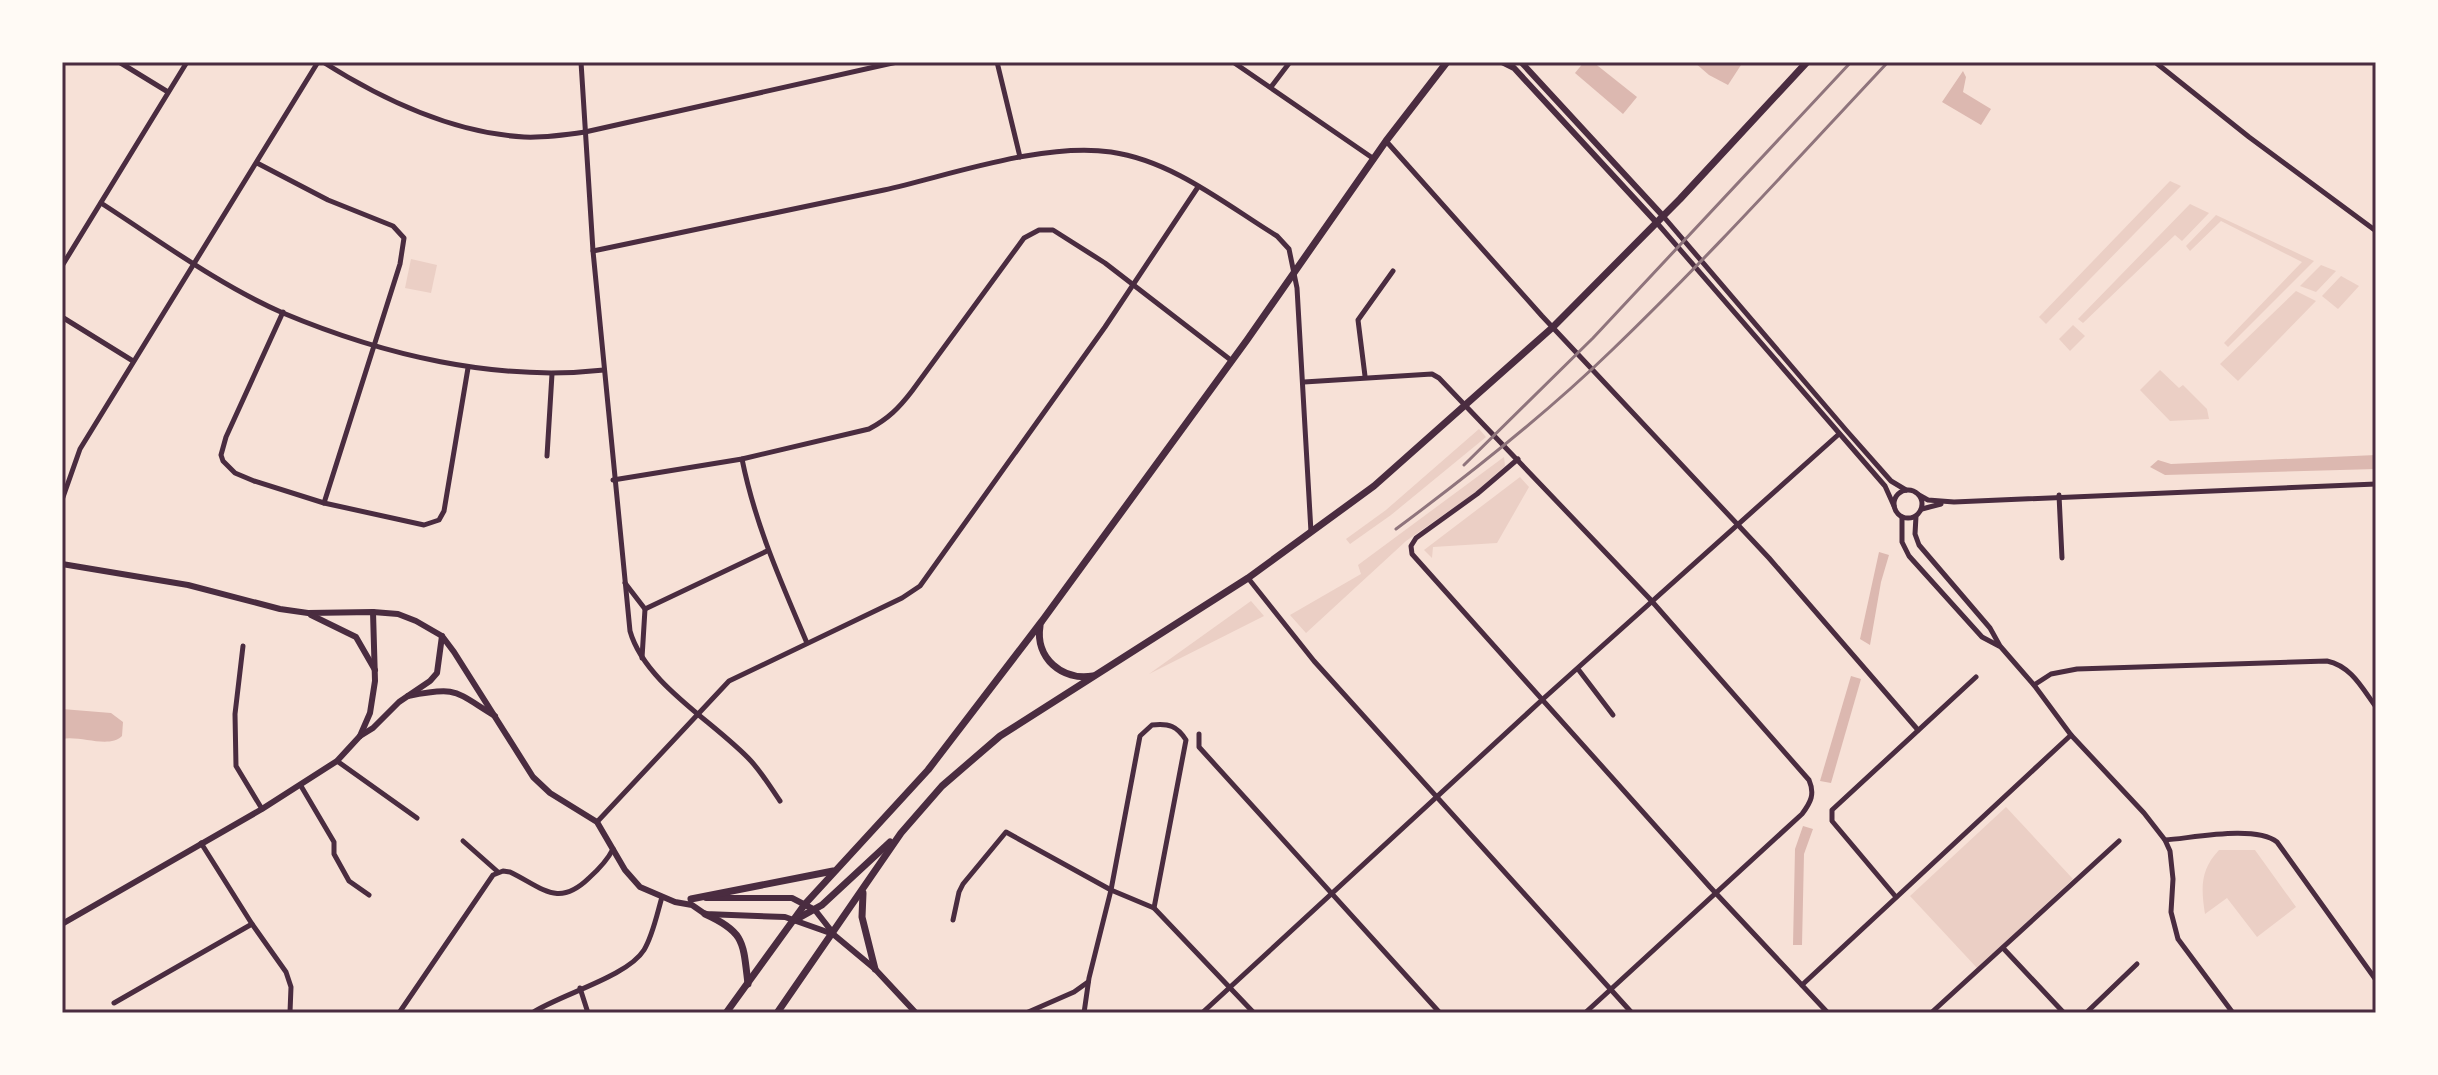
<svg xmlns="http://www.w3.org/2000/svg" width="2438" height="1075" viewBox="0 0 2438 1075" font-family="Barlow,sans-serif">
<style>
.green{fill:#ebcfc5}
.water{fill:#dcb8b0}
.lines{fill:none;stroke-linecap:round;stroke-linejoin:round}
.minor{stroke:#4a2c40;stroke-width:5}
.tertiary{stroke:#4a2c40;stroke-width:6}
.secondary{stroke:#4a2c40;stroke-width:6}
.primary{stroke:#4a2c40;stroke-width:7}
.rail{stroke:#8f747c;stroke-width:3}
.neatline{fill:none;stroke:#4a2c40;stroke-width:3}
</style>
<rect width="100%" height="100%" fill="#f7e1d7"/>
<!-- green -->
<g class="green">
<path d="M2170,181L2181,186L2046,324L2039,317Z"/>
<path d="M2190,204L2209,213L2182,241L2175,235L2083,323L2078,319Z"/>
<path d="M2216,215L2314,261L2228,347L2224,343L2302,262L2221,221L2190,251L2186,246Z"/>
<path d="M411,259L437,265L431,293L405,288Z"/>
<path d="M2321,265L2336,271L2316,292L2300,286Z"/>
<path d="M2341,276L2359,286L2338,309L2322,296Z"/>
<path d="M2296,291L2316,301L2238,381L2220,364Z"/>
<path d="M2073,325L2085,336L2070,351L2059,339Z"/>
<path d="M2160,370L2179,388L2183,385L2207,409L2209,419L2170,421L2140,390Z"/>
<path d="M1479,429L1486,437L1391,515L1350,544L1346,539L1386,510Z"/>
<path d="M1504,457L1505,466L1473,494L1406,541L1306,633L1290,615L1361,574L1358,565Z"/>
<path d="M1520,477L1529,487L1497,543L1433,547L1432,558L1424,550Z"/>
<path d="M1251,601L1264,616L1149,674Z"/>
<path d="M2006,807L2073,879L1977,968L1910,896Z"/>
<path d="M2219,850H2255L2296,907L2257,937L2227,898L2205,914C2201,888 2200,870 2219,850Z"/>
</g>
<!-- water -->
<g class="water">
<path d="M1584,62H1593L1637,97L1623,114L1575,73Z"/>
<path d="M1694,62H1735L1741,65L1728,85L1709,75Z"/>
<path d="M1963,71L1966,77L1963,92L1991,109L1981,125L1942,102Z"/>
<path d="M2376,455V469L2165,475L2150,467L2158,460L2171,464Z"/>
<path d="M1879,552L1889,555L1881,582L1870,645L1860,639Z"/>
<path d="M1851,676L1861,679L1831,783L1820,781Z"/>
<path d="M62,709L111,713L123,722L122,736C109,749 80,735 62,739Z"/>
<path d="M1803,826L1813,829L1804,854L1802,945H1793L1795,849Z"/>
</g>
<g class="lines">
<!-- minor -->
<g class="minor">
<path d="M119,62L168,92"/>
<path d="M323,62C383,100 453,133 524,137C544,138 565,135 585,132L897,62"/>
<path d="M581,62L593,251L630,631C645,684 715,722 751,761C762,773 771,788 780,801"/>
<path d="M997,62L1020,157"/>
<path d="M1233,62L1374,159"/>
<path d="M2155,62L2249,137L2376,231"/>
<path d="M1271,87L1290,62"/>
<path d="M1386,141L1542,316L1769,558L1918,730"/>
<path d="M257,163L328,200L393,226L404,238L400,264L324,503"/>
<path d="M101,203C160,241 219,285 283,313C383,355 496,382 604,370"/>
<path d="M1663,216L1846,430L1891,481L1906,490"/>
<path d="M1657,223L1885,486L1894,506"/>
<path d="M593,251C690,231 787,211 884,190C951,175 1043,142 1111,152C1173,161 1225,204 1277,236L1289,249L1297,288L1311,532"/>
<path d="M62,266L187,62"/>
<path d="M283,312L226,437L221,455L223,461L235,473L254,481L324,503L424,525L439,520L444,511L468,368"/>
<path d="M62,317L133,361"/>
<path d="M1365,376L1358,320L1393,271"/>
<path d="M1304,382L1432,374L1439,378L1649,598L1809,780C1815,794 1811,802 1802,814L1585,1013"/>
<path d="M547,456L552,374"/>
<path d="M742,459C755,524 781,582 807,643"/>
<path d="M1518,459L1477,494L1416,538L1411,546L1412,554L1710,887L1828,1013"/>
<path d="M613,480L742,459L869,429C888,419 899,408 912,391L1024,238L1039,230H1053L1105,263L1232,361"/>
<circle cx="1908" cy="504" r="14"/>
<path d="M1919,495L1928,500L1954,502L2376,484"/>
<path d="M2059,495L2062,558"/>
<path d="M62,500L80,449L318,62"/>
<path d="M1922,509L1941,504"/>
<path d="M1916,516L1915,534L1919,545L1990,628L2000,646L2034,685L2071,735L2144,813L2165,840L2170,851L2173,879L2171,912L2178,939L2233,1013"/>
<path d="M1902,517V542L1909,556L1982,637L1999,646"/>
<path d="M1248,578L1314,661L1632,1013"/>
<path d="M625,583L645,609L642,658"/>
<path d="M645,609L767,551"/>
<path d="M243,646L235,714L236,766L262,809"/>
<path d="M1578,669L1613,715"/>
<path d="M2034,685L2051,674L2077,669L2327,661C2351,666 2362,688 2376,707"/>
<path d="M1199,734V747L1440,1013"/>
<path d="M337,761L417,818"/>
<path d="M301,786L334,842V854L349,881L369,895"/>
<path d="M597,822L729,681L902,598L920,586L1105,327L1198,187"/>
<path d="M2165,840C2193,838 2255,825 2277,842L2376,980"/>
<path d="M463,841L498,872"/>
<path d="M201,843L252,924L286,972L291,987L290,1012L288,1013"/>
<path d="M1896,897L1832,821V810L1976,677"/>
<path d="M953,920L959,892L963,884L1006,832L1111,890L1154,908L1254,1013"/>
<path d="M2003,948L2064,1013"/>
<path d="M1802,985L2071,735"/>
<path d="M580,988L588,1013"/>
<path d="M114,1003L252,924"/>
<path d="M399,1013L493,875L503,871L510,872C543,888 558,908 589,878C599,869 607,861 613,849"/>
<path d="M532,1013C561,994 627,977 644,950C653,935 657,914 662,897"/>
<path d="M1026,1013L1074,992L1088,982"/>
<path d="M1084,1013L1089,978L1111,890L1140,736L1152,725C1169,723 1177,726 1186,740L1154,908"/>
<path d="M1202,1013L1543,699L1839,434"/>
<path d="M1931,1013L2119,841"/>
<path d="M2086,1013L2137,964"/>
</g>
<!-- tertiary -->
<g class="tertiary">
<path d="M1502,62L1514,68L1657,223"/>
<path d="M1521,62L1663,216"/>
<path d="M360,736L370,713L375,681L373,612"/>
<path d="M62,924L262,809L337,761L360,736L373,728L399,702L430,681L437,673L442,636"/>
<path d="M833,934L875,969L916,1013"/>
</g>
<!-- secondary -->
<g class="secondary">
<path d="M62,564L188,585L280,609L308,613L373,612L398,614L416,621L442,636L454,652L533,777L550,793L597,822L625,870L640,887L675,902L692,905L705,914L785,917L833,934"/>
<path d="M311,615L356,637L375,670"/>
<path d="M408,696C458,686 454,691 495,716"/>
<path d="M706,898H792L815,910L833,933"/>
</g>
<!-- primary -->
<g class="primary">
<path d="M1040,626C1035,658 1062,681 1093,676"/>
<path d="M863,893L862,917L875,969"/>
<path d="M691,899L833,871"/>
<path d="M705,914C745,932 743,942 748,984"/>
<path d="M795,920L822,905L890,842"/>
<path d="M726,1013L805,904L928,770L1042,621L1247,340L1386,141L1447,62"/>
<path d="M777,1013L901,833L942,786L1000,736L1248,578L1374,486L1553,327L1680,199L1807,62"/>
</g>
<!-- rail -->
<g class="rail">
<path d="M1464,465L1593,338L1851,62"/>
<path d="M1396,529C1470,474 1544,416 1611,351C1707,259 1797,159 1888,62"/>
</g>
</g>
<!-- border -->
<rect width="2438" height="1075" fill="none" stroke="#fffaf5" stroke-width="128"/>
<rect x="64" y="64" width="2310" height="947" class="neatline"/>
</svg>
